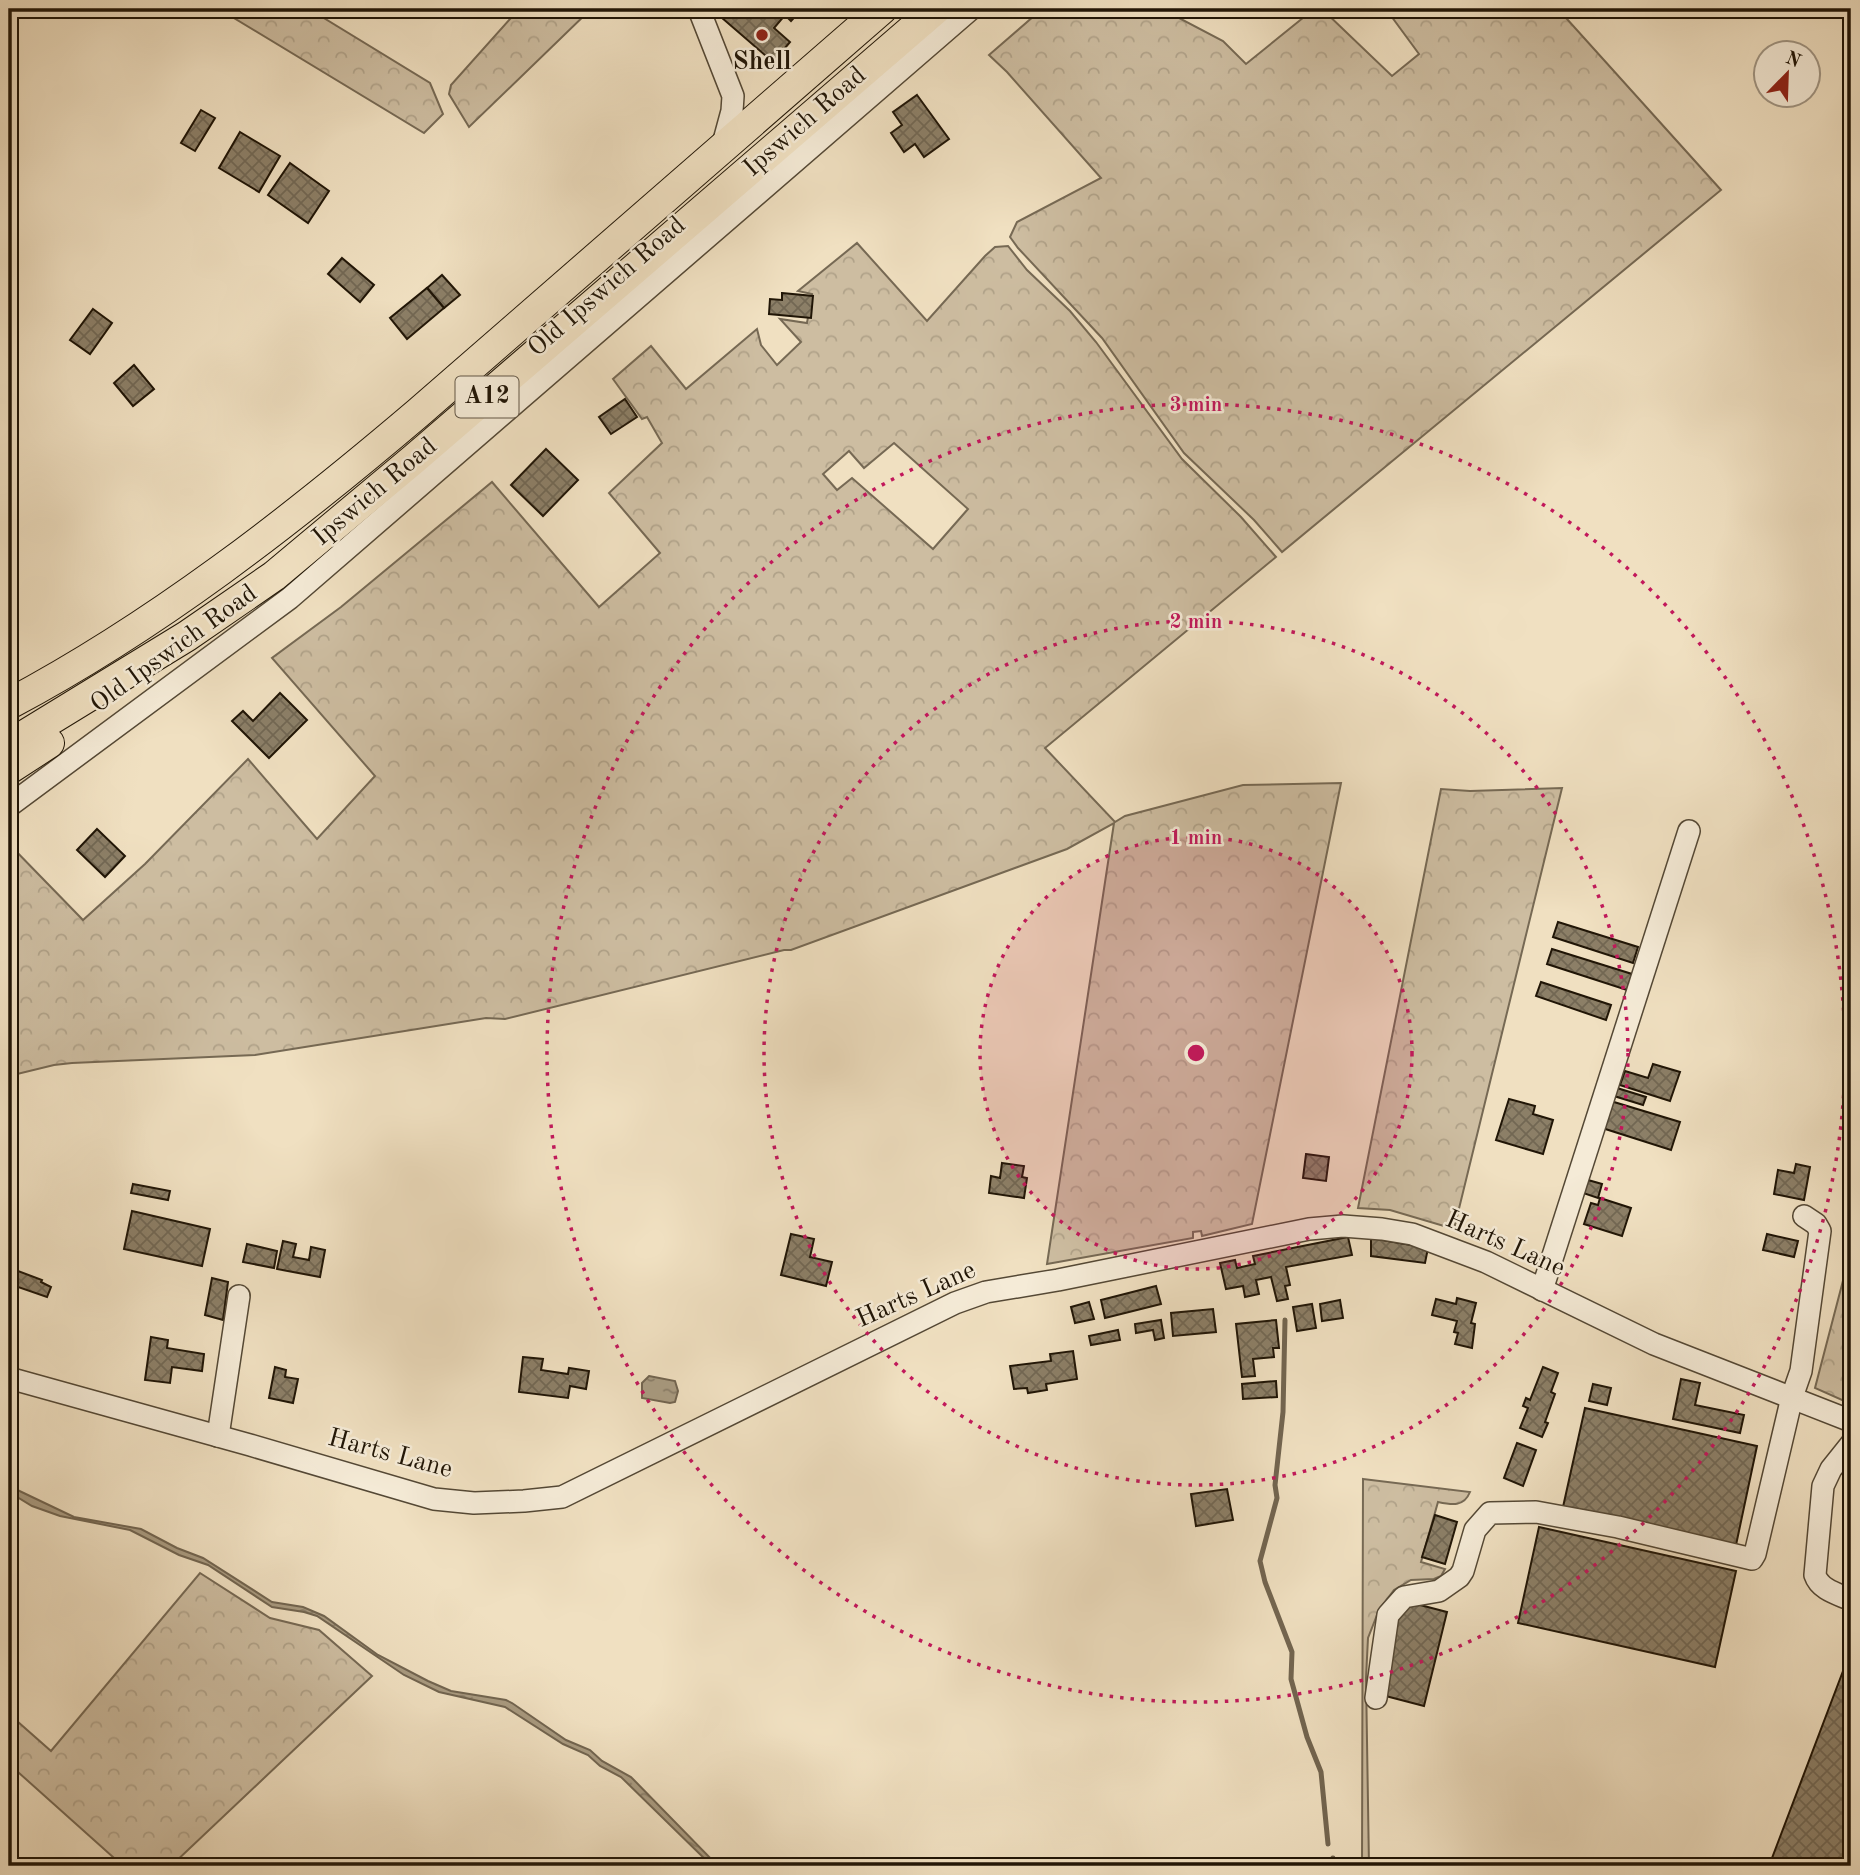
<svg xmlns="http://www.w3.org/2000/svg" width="1860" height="1875" viewBox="0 0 1860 1875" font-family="'Old Standard TT',serif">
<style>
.forest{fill:url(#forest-crowns);stroke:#766954;stroke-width:2;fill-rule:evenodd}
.water{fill:url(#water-ripples);stroke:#726550;stroke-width:2}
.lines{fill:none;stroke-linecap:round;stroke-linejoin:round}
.stream{stroke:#726550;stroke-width:5}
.building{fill:url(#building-cross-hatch);stroke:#201506;stroke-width:2}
.minor-casing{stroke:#544835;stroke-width:24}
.highway-casing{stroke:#201506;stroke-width:32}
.minor{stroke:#f5ebd7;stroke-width:21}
.highway{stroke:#f0e0c1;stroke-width:30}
.ring{fill:none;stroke:#c2185b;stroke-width:3.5;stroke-dasharray:3.5 7}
.poi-dot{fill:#8f2418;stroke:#f5ebd7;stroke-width:2.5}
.labels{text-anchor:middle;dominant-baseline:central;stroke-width:5;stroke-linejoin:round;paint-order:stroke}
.shield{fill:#f5ebd7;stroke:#605545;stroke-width:2}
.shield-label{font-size:24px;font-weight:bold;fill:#201506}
.poi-label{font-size:26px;font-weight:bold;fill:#201506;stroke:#f5ebd7}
.street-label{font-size:26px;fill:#201506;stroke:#f5ebd7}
.centre{fill:#c2185b;stroke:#f5ebd7;stroke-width:3.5}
.ring-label{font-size:21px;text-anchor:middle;font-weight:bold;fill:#c2185b;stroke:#f5ebd7;stroke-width:5;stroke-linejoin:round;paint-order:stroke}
</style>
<defs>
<pattern id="forest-crowns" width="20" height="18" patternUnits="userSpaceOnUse" patternTransform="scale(1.75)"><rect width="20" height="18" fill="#cdbda1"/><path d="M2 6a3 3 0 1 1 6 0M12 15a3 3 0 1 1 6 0" fill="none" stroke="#b0a289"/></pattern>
<pattern id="water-ripples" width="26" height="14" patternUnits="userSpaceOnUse" patternTransform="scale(1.75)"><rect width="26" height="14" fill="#a99b81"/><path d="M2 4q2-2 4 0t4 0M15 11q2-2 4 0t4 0" fill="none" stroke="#897d68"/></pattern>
<pattern id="building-cross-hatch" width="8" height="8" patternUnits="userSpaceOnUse" patternTransform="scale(1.75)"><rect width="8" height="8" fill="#8c7f67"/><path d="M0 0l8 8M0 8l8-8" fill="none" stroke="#726753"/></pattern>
</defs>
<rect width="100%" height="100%" fill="#f0e0c1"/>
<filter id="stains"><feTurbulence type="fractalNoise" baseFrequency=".00286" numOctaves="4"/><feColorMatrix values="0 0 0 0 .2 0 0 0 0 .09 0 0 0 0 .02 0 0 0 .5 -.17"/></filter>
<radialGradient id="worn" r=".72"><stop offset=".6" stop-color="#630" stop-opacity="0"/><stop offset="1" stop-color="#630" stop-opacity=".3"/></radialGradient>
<!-- forest -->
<g class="forest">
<path d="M219,9H309L430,83L443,114L424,133Z"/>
<path d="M519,9H591L469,127L449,94L451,85Z"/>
<path d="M1042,9H1162L1223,41L1246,64L1314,9H1322L1392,76L1419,54L1386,9H1558L1721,190L1282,552L1254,520L1184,453L1102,338L1018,248L1010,237L1017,222L1101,178L1007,72L989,55Z"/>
<path d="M857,243L927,321L985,256L995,247L1008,246L1027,270L1070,311L1096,342L1182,459L1241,517L1276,557L1045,748L1115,822L1125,816L1243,785L1341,783L1252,1224L1202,1236L1201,1231L1193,1232V1238L1047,1264L1114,823L1067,849L791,950H784L505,1019L486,1018L255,1055L72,1063L54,1065L9,1076V844L83,920L145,864L248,759L317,839L375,776L272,658L341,607L492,482L599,607L660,553L609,493L662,443L647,417L642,419L613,379L651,346L686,389L757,329L761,345L777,365L801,342L780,319L807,323L812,294L798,291ZM894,443L968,509L933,549L852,478L837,490L823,474L849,451L864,468Z"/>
<path d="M1562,788L1454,1229L1390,1210L1358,1208L1441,789L1470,791Z"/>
<path d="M1851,1250V1356L1846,1368L1851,1373V1404L1815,1388Z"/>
<path d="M1363,1479L1470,1492C1464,1507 1452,1505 1438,1502L1421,1562L1445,1569L1441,1576L1434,1579L1411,1580L1394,1590L1379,1610L1368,1638L1366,1678L1369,1866H1362Z"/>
<path d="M200,1573L270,1618L319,1630L372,1676L171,1866H123L9,1764V1714L51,1751Z"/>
</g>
<!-- water -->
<g class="water">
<path d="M649,1376L675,1381L678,1391L675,1402L670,1403L642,1398V1383Z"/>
<path d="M9,1486L74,1517L141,1529L177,1548L203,1558L272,1602L303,1607L324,1616L378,1655L428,1681L451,1691L506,1700L512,1703L566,1740L590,1750L602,1761L631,1777L718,1866H712L621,1777L600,1766L588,1755L563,1744L505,1707L439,1692L404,1675L317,1616L304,1612L272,1607L208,1565L179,1555L130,1530L60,1516L32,1506L9,1492Z"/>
</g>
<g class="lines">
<!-- stream -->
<g class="stream">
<path d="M1285,1320L1283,1412L1275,1485L1277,1498L1260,1561L1265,1582L1292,1652L1291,1679L1307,1737L1321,1772L1328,1844"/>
<path d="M1333,1858L1334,1866"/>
</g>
</g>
<!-- building -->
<g class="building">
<path d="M715,9H750L755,13L759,9H802L791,21L785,15L774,28L790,42L773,62L714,11Z"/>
<path d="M917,95L949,139L924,157L915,144L904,152L891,133L902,125L893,112Z"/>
<path d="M201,110L215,118L195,151L181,143Z"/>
<path d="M240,132L280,156L259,192L219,168Z"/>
<path d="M290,163L329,191L308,223L268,195Z"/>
<path d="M342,258L374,285L360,302L328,274Z"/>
<path d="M442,275L460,295L444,308L427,288Z"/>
<path d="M427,288L444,308L407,339L390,318Z"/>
<path d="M782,293L813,296L811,318L769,314L770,299L782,300Z"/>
<path d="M93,309L112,323L90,354L70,340Z"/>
<path d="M134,365L154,389L133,406L114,383Z"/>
<path d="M625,399L637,417L611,434L599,417Z"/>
<path d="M546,449L578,480L543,516L511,485Z"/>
<path d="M280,693L307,720L269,758L232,721L243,711L253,721Z"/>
<path d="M97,829L125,856L105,877L77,850Z"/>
<path d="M1558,922L1638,947L1633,963L1553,937Z"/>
<path d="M1552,949L1632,974L1627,990L1547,964Z"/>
<path d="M1541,982L1611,1005L1606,1020L1536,996Z"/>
<path d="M1653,1064L1680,1072L1670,1101L1620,1085L1625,1071L1648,1078Z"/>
<path d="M1617,1088L1646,1097L1643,1105L1614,1096Z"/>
<path d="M1509,1099L1535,1106L1533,1114L1553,1120L1543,1154L1496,1140Z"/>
<path d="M1604,1099L1680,1122L1671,1150L1596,1126Z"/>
<path d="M1306,1154L1329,1157L1326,1181L1303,1178Z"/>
<path d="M1002,1163L1024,1166L1022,1177L1027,1178L1024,1198L989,1193L991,1176L1000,1178Z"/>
<path d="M1796,1164L1810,1167L1804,1200L1774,1194L1778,1170L1794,1173Z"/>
<path d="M1588,1180L1602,1184L1598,1198L1583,1193Z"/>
<path d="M133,1184L170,1191L168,1200L131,1193Z"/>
<path d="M1600,1198L1631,1208L1622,1236L1584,1224L1591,1203L1598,1205Z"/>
<path d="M132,1211L210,1229L202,1266L124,1249Z"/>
<path d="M791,1234L814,1239L810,1257L832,1262L826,1286L781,1275Z"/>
<path d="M1767,1234L1798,1241L1794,1257L1763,1250Z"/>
<path d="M1348,1237L1352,1255L1286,1267L1290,1285L1285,1286L1288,1299L1277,1301L1271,1277L1256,1280L1259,1294L1245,1297L1243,1286L1226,1289L1220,1263L1235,1260L1237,1268L1255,1264L1253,1256Z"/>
<path d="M1371,1238L1428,1248L1425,1263L1371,1256Z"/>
<path d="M283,1241L296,1244L293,1257L309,1260L311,1247L325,1250L320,1277L277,1269Z"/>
<path d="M247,1244L277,1251L274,1268L243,1262Z"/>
<path d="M10,1268L42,1280L41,1282L51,1287L47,1297L15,1286L16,1283L9,1280Z"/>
<path d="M212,1278L228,1282L223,1320L205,1315Z"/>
<path d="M1156,1286L1161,1304L1105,1318L1101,1300Z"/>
<path d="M1457,1298L1476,1303L1471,1323L1475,1324L1472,1348L1455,1344L1458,1333L1454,1332L1457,1321L1432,1315L1436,1299L1456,1304Z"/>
<path d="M1340,1300L1343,1318L1322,1321L1320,1304Z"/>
<path d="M1089,1302L1094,1319L1075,1323L1071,1307Z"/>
<path d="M1312,1304L1316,1328L1297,1331L1293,1307Z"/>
<path d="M1213,1309L1216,1332L1173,1336L1171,1313Z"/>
<path d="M1161,1320L1164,1338L1155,1340L1153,1330L1136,1333L1135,1324Z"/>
<path d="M1276,1320L1279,1348H1273L1274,1357L1253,1359L1255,1376L1242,1377L1236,1324Z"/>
<path d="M1118,1330L1120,1340L1091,1345L1089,1336Z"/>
<path d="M151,1337L168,1340L167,1348L204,1354L202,1371L172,1367L170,1383L145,1380Z"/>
<path d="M1073,1351L1077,1379L1046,1384L1047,1390L1028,1393L1027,1388L1014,1389L1010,1366L1051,1361L1050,1354Z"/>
<path d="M523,1357L543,1359L541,1370L568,1374L569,1368L589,1371L586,1389L570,1386L568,1398L519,1392Z"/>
<path d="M275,1367L286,1370L285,1377L298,1379L293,1403L269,1398Z"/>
<path d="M1543,1367L1558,1373L1551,1392L1555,1394L1545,1422L1548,1423L1542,1437L1520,1428L1528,1408L1523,1406L1526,1398L1530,1400Z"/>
<path d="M1681,1379L1700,1383L1695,1405L1744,1415L1740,1433L1673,1419Z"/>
<path d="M1276,1381L1277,1397L1243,1399L1242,1384Z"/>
<path d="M1593,1384L1611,1388L1607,1405L1589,1401Z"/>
<path d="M1585,1408L1757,1446L1736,1545L1563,1507Z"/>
<path d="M1517,1443L1536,1450L1523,1486L1504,1478Z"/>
<path d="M1227,1489L1233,1520L1196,1526L1191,1494Z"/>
<path d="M1435,1515L1457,1522L1445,1564L1422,1557Z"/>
<path d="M1539,1527L1736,1571L1715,1667L1518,1623Z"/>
<path d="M1401,1600L1447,1612L1424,1706L1378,1694Z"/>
<path d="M1851,1650V1866H1769Z"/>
</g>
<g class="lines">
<defs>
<g id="minor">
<path d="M704,9L700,12L733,96L732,111L722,148"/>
<path d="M9,806L290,598L971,9"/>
<path d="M1542,1290L1689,831"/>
<path d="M9,1378L250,1445L434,1499L474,1503L524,1501L562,1497L955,1303L986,1292L1058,1280L1309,1229L1343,1226L1382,1229L1412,1234L1486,1262L1654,1344L1851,1421"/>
<path d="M218,1436L239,1296"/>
<path d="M1851,1444L1831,1469L1823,1486L1815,1575C1820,1590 1838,1594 1851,1600"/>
<path d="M1376,1698L1388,1615L1404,1597L1439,1591L1459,1577L1463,1571L1475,1530L1490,1513L1536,1512L1618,1527L1752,1559L1755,1554L1792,1397L1801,1371L1820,1231L1816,1224L1804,1216"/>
</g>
<g id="highway">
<path d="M9,704C156,626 291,521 418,413L882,9"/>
<path d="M9,745L187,636L274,576L414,459L936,9"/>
<path d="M9,769L49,743"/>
</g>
</defs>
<!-- minor casing -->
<use href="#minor" class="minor-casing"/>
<!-- highway casing -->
<use href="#highway" class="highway-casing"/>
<!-- minor -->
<use href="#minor" class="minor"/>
<!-- highway -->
<use href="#highway" class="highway"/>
</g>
<!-- distance rings -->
<circle cx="1196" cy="1053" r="216" fill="#c2185b" fill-opacity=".12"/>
<g class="ring">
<circle cx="1196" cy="1053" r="216"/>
<circle cx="1196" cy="1053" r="432"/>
<circle cx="1196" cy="1053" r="649"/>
</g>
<!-- markers -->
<circle class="poi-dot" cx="762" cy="35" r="7"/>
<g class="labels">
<!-- shield labels -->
<rect class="shield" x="455.5" y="376.5" width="63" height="41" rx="5"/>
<g class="shield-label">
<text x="487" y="397">A12</text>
</g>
<!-- poi labels -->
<g class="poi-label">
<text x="762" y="62">Shell</text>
</g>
<!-- street labels -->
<g class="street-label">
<text transform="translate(805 122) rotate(-41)">Ipswich Road</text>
<text transform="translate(607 287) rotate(-41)">Old Ipswich Road</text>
<text transform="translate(375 492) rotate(-40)">Ipswich Road</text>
<text transform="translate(174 649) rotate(-36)">Old Ipswich Road</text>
<text transform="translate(1505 1244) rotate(24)">Harts Lane</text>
<text transform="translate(916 1295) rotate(-24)">Harts Lane</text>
<text transform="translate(390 1454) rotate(15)">Harts Lane</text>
</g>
</g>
<circle cx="1196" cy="1053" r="10" class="centre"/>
<g class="ring-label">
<text x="1196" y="411">3 min</text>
<text x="1196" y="628">2 min</text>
<text x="1196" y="844">1 min</text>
</g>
<!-- margin -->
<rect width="1860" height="1875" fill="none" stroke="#f0e0c1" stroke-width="35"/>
<rect x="10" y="10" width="1839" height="1854" fill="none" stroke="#201506" stroke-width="3.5"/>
<rect x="18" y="18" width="1825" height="1840" fill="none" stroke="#201506" stroke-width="2"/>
<!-- north arrow -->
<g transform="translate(1787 74) rotate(23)"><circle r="33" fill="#f5ebd7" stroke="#a09583" stroke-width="2"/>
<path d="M0-5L12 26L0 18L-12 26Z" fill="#8f2418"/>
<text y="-10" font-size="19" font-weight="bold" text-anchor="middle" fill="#201506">N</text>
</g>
<rect width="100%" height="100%" filter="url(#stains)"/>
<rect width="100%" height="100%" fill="url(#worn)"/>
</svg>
